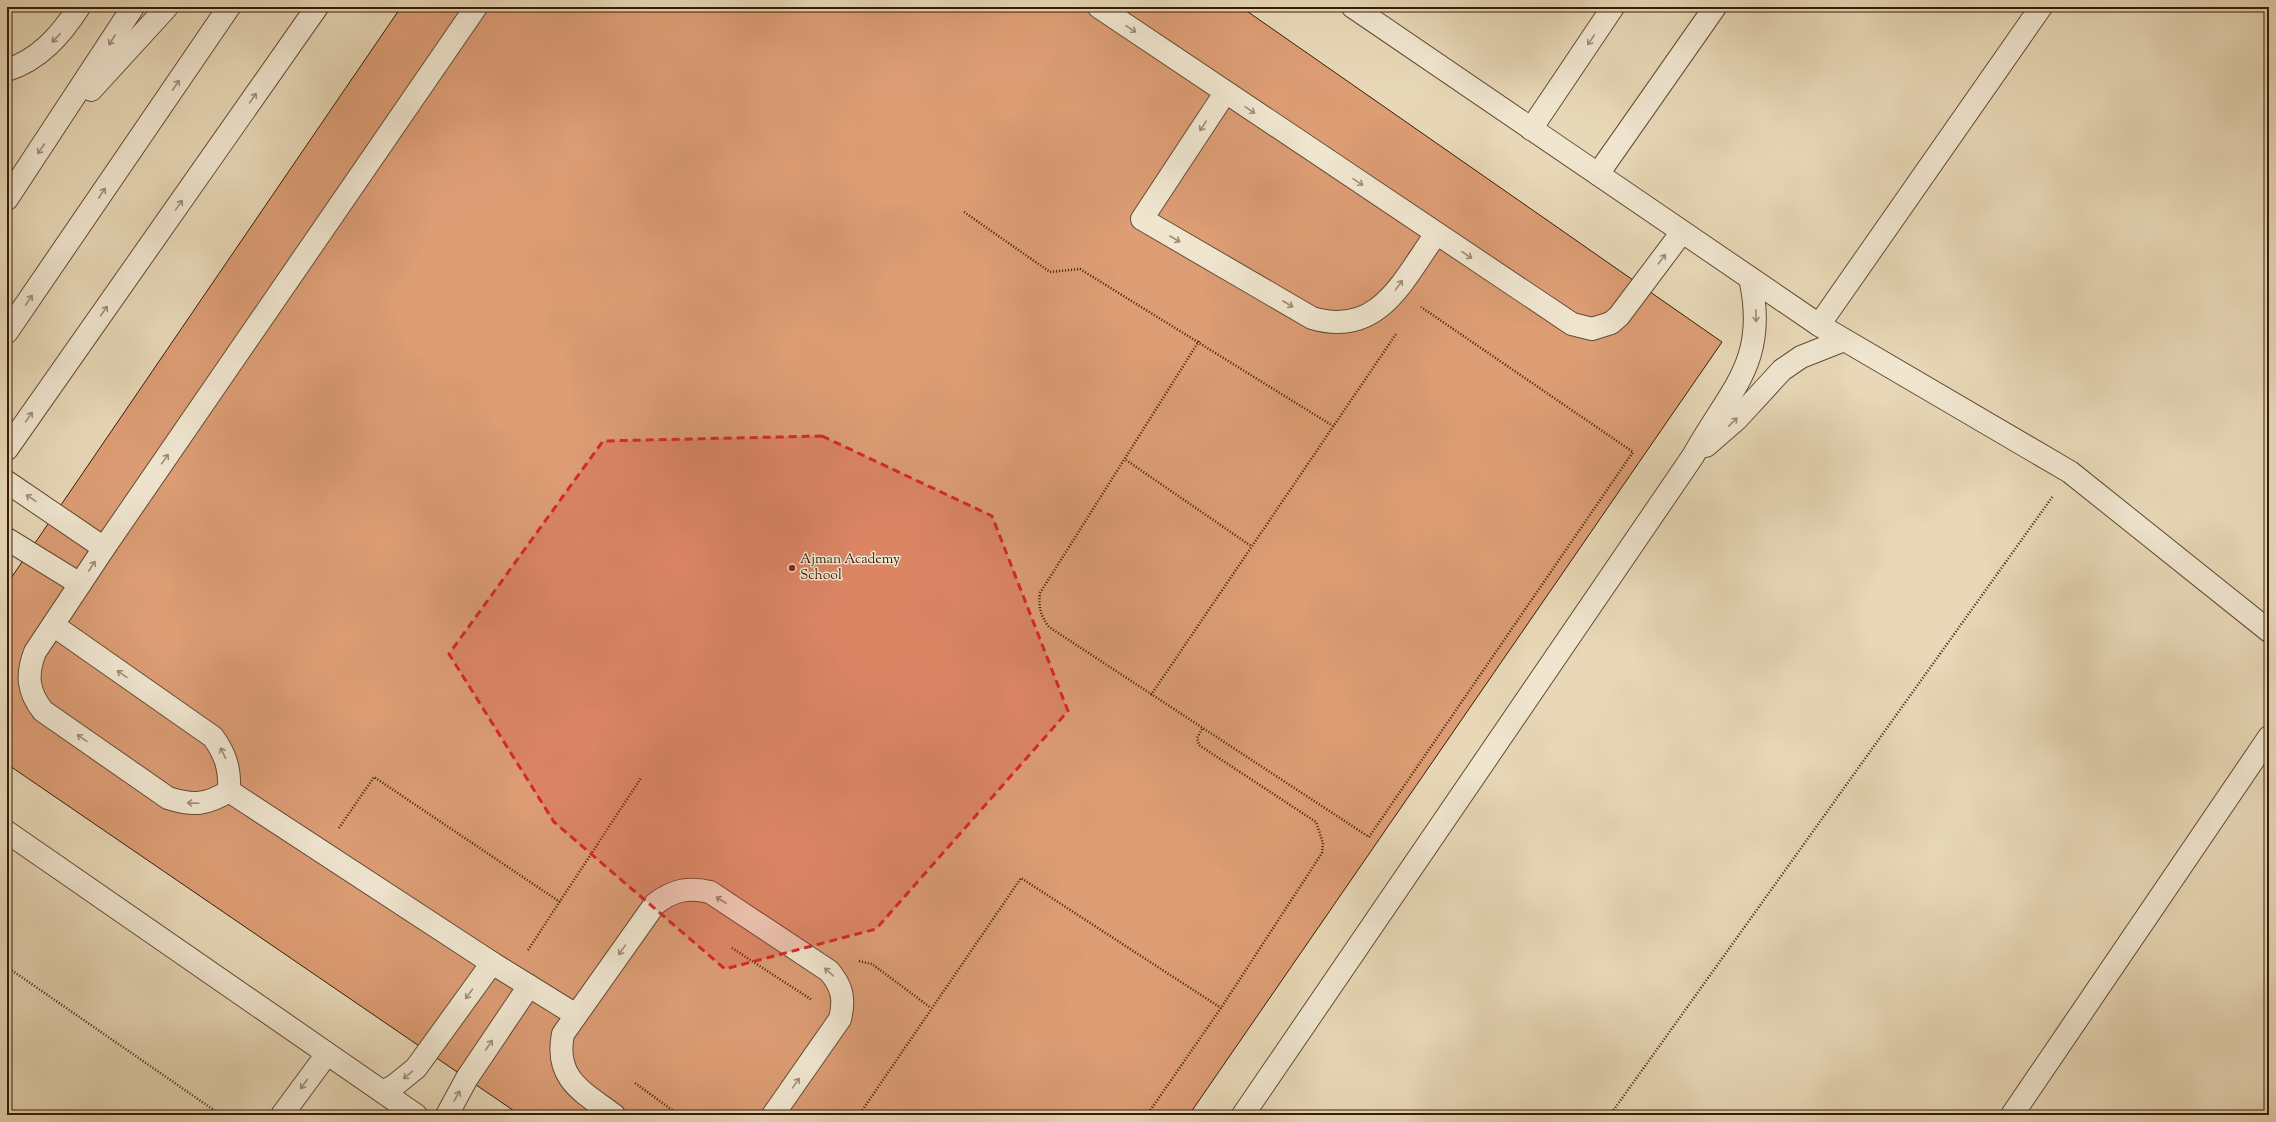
<svg xmlns="http://www.w3.org/2000/svg" width="2276" height="1122" viewBox="0 0 2276 1122" font-family="'Sorts Mill Goudy',serif">
<style>
.building{fill:#dd9d75;stroke:#381c06}
.lines{fill:none;stroke-linecap:round;stroke-linejoin:round}
.minor-casing{stroke:#644b32;stroke-width:24}
.path{stroke:#381c06;stroke-width:2.5;stroke-dasharray:1 2;stroke-linecap:butt}
.minor{stroke:#f0e6d0;stroke-width:22}
.oneway{stroke:#9d8b75}
.marked{fill:#d62828;fill-opacity:0.2;stroke:#d62828;stroke-width:3;stroke-dasharray:8 5;stroke-linejoin:round}
.poi-dot{fill:#8f2418;stroke:#f0e6d0;stroke-width:1.5}
.labels{text-anchor:middle;dominant-baseline:central;stroke-width:3;stroke-linejoin:round;paint-order:stroke}
.poi-label{font-size:14px;fill:#381c06;stroke:#f0e6d0;text-anchor:start}
</style>
<rect width="100%" height="100%" fill="#e8d8b7"/>
<filter id="stains"><feTurbulence type="fractalNoise" baseFrequency=".005" numOctaves="4"/><feColorMatrix values="0 0 0 0 .2 0 0 0 0 .09 0 0 0 0 .02 0 0 0 .5 -.17"/></filter>
<radialGradient id="worn" r=".72"><stop offset=".6" stop-color="#630" stop-opacity="0"/><stop offset="1" stop-color="#630" stop-opacity=".3"/></radialGradient>
<!-- building -->
<path class="building" d="M401,7H1241L1722,342L1189,1115H520L7,764V584Z"/>
<g class="lines">
<defs>
<g id="minor">
<path d="M1099,7L1572,324L1592,329L1611,323L1619,316L1682,232"/>
<path d="M1353,7L1819,325L2070,472L2269,631"/>
<path d="M7,70C39,60 61,35 79,7"/>
<path d="M91,90L167,7"/>
<path d="M1225,93L1142,219L1312,318C1379,338 1403,280 1436,234"/>
<path d="M1531,129L1613,7"/>
<path d="M1598,174L1715,7"/>
<path d="M7,199L133,7"/>
<path d="M1819,325L2041,7"/>
<path d="M7,332L229,7"/>
<path d="M1706,446L1737,419L1782,370L1801,357L1844,340"/>
<path d="M7,449L317,7"/>
<path d="M7,482L104,548"/>
<path d="M7,539L80,584"/>
<path d="M53,625L213,737C226,755 230,769 229,791"/>
<path d="M229,791C207,805 193,806 168,798L43,711C28,692 26,675 35,652L104,548L476,7"/>
<path d="M229,791L492,963L576,1015"/>
<path d="M7,832L416,1115"/>
<path d="M383,1092L395,1085L416,1068L492,963"/>
<path d="M282,1115L327,1054"/>
<path d="M447,1115L467,1078L529,986"/>
<path d="M614,1115C583,1092 554,1079 563,1034L655,904C673,890 688,887 710,892L829,971C842,986 845,999 840,1019L773,1115"/>
<path d="M1243,1115L1693,456C1730,389 1769,362 1750,278"/>
<path d="M2012,1115L2269,737"/>
</g>
</defs>
<!-- minor casing -->
<use href="#minor" class="minor-casing"/>
<!-- path -->
<g class="path">
<path d="M964,212L1050,272L1080,269L1333,426"/>
<path d="M1199,341L1040,593C1038,608 1041,616 1049,627L1369,837L1633,452L1421,307"/>
<path d="M1126,460L1251,546"/>
<path d="M1151,695L1396,334"/>
<path d="M339,828L374,777L560,902"/>
<path d="M732,948L812,1000"/>
<path d="M528,950L641,778"/>
<path d="M859,961L872,964L931,1008"/>
<path d="M7,967L221,1115"/>
<path d="M635,1083L679,1115"/>
<path d="M859,1115L1021,878L1221,1008"/>
<path d="M1147,1115L1221,1008L1322,853L1323,843L1316,822L1199,745L1197,738L1202,729"/>
<path d="M1610,1115L2053,496"/>
</g>
<!-- minor -->
<use href="#minor" class="minor"/>
</g>
<!-- one-way arrows -->
<defs><path id="oneway-shaft" d="M-6 0H5M1.5-3L5.5 0L1.5 3" fill="none" stroke-width="1.6" stroke-linecap="round" stroke-linejoin="round"/></defs>
<g class="oneway">
<use href="#oneway-shaft" transform="translate(1131 29) rotate(34)"/>
<use href="#oneway-shaft" transform="translate(56 38) rotate(134)"/>
<use href="#oneway-shaft" transform="translate(112 40) rotate(123)"/>
<use href="#oneway-shaft" transform="translate(1591 40) rotate(124)"/>
<use href="#oneway-shaft" transform="translate(176 85) rotate(-56)"/>
<use href="#oneway-shaft" transform="translate(253 98) rotate(-55)"/>
<use href="#oneway-shaft" transform="translate(1250 110) rotate(34)"/>
<use href="#oneway-shaft" transform="translate(1203 126) rotate(123)"/>
<use href="#oneway-shaft" transform="translate(41 149) rotate(124)"/>
<use href="#oneway-shaft" transform="translate(1358 182) rotate(34)"/>
<use href="#oneway-shaft" transform="translate(102 193) rotate(-56)"/>
<use href="#oneway-shaft" transform="translate(179 205) rotate(-55)"/>
<use href="#oneway-shaft" transform="translate(1175 239) rotate(30)"/>
<use href="#oneway-shaft" transform="translate(1467 255) rotate(33)"/>
<use href="#oneway-shaft" transform="translate(1662 259) rotate(-53)"/>
<use href="#oneway-shaft" transform="translate(1399 285) rotate(-54)"/>
<use href="#oneway-shaft" transform="translate(29 300) rotate(-56)"/>
<use href="#oneway-shaft" transform="translate(1288 304) rotate(30)"/>
<use href="#oneway-shaft" transform="translate(104 311) rotate(-55)"/>
<use href="#oneway-shaft" transform="translate(1756 316) rotate(88)"/>
<use href="#oneway-shaft" transform="translate(29 417) rotate(-55)"/>
<use href="#oneway-shaft" transform="translate(1733 422) rotate(-44)"/>
<use href="#oneway-shaft" transform="translate(165 459) rotate(-55)"/>
<use href="#oneway-shaft" transform="translate(31 498) rotate(-146)"/>
<use href="#oneway-shaft" transform="translate(92 566) rotate(-57)"/>
<use href="#oneway-shaft" transform="translate(122 674) rotate(-145)"/>
<use href="#oneway-shaft" transform="translate(82 738) rotate(-145)"/>
<use href="#oneway-shaft" transform="translate(223 753) rotate(-116)"/>
<use href="#oneway-shaft" transform="translate(193 803) rotate(-178)"/>
<use href="#oneway-shaft" transform="translate(721 900) rotate(-147)"/>
<use href="#oneway-shaft" transform="translate(622 950) rotate(125)"/>
<use href="#oneway-shaft" transform="translate(829 972) rotate(-138)"/>
<use href="#oneway-shaft" transform="translate(469 994) rotate(126)"/>
<use href="#oneway-shaft" transform="translate(489 1045) rotate(-56)"/>
<use href="#oneway-shaft" transform="translate(408 1075) rotate(140)"/>
<use href="#oneway-shaft" transform="translate(796 1083) rotate(-55)"/>
<use href="#oneway-shaft" transform="translate(304 1084) rotate(126)"/>
<use href="#oneway-shaft" transform="translate(457 1096) rotate(-60)"/>
</g>
<!-- marked area -->
<path class="marked" d="M822,436L992,516L1068,711L876,929L725,969L554,822L449,654L603,441Z"/>
<!-- markers -->
<circle class="poi-dot" cx="792" cy="568" r="4"/>
<g class="labels">
<!-- poi labels -->
<g class="poi-label">
<text x="800" y="560">Ajman Academy<tspan x="800" dy="16">School</tspan></text>
</g>
</g>
<!-- margin -->
<rect width="2276" height="1122" fill="none" stroke="#e8d8b7" stroke-width="24"/>
<rect x="8" y="8" width="2260" height="1106" fill="none" stroke="#381c06" stroke-width="2"/>
<rect x="12" y="12" width="2252" height="1098" fill="none" stroke="#381c06"/>
<rect width="100%" height="100%" filter="url(#stains)"/>
<rect width="100%" height="100%" fill="url(#worn)"/>
</svg>
